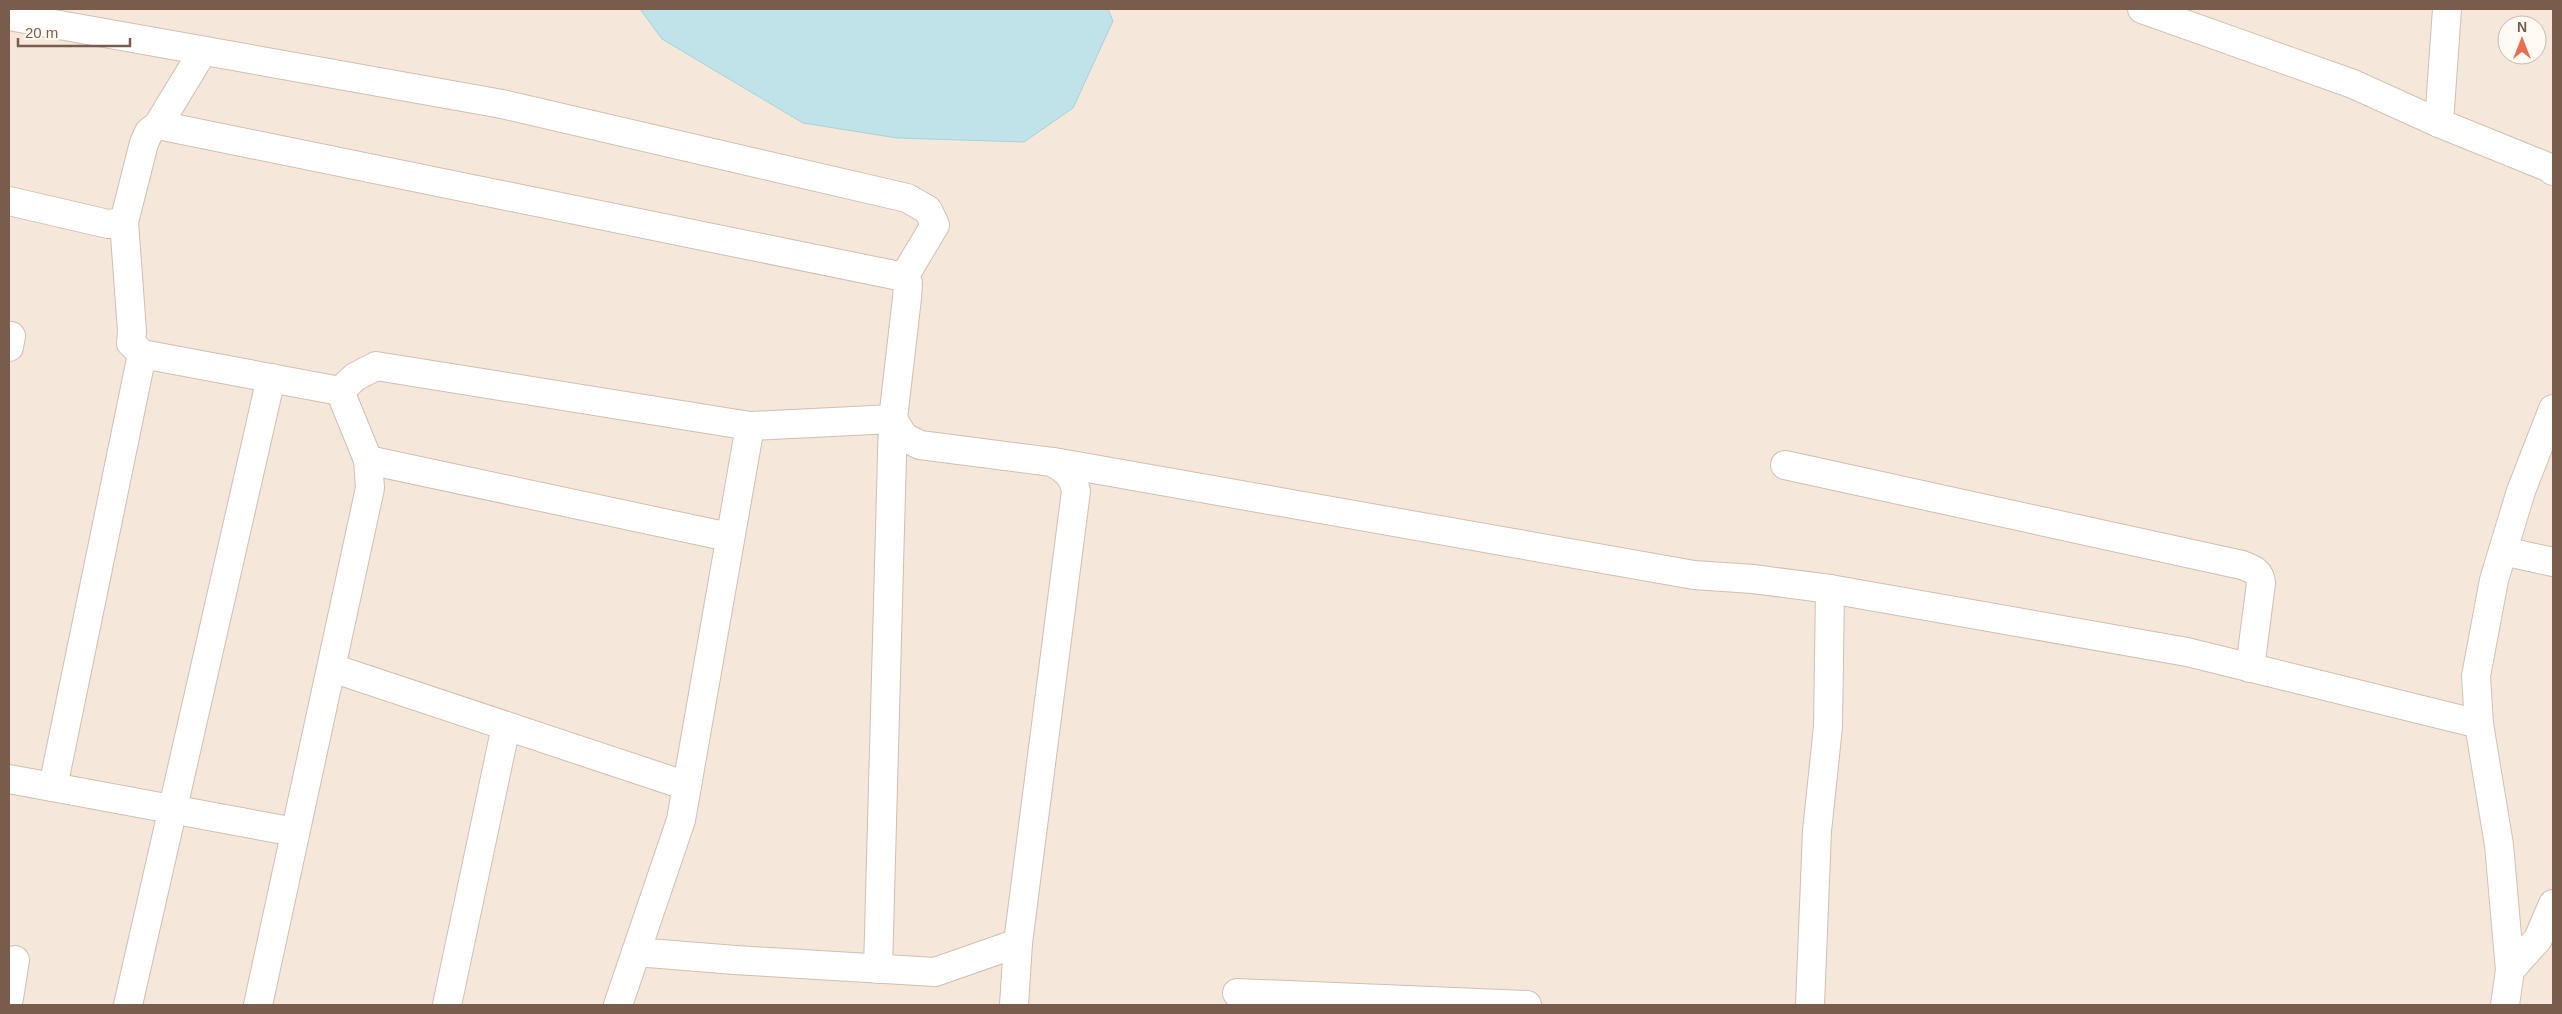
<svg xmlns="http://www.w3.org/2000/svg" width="2562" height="1014" viewBox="0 0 2562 1014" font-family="Arial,sans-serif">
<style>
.residential{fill:#f5e8da;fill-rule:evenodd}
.water{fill:#bfe3e8;stroke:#a5d3da}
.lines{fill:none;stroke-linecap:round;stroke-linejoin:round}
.street-casing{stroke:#d1beb0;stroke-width:30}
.secondary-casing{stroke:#d6c0b0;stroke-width:30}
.street{stroke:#fff;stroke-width:28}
.secondary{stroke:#fff;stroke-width:28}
</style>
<rect width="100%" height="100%" fill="#fdf6ec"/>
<!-- residential -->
<path class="residential" d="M9,9H2553V1005H9ZM2507,25H2537V55H2507Z"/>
<!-- water -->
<path class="water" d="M640,9H1108L1113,21L1073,108L1024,142L897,138L803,123L662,39Z"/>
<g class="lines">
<defs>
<g id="street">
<path d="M9,16L502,104L907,198L928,210L935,225L904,277"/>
<path d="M2439,123L2447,9"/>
<path d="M158,125L203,51"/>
<path d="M9,201L108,224L124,222L144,143L149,132L158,125L904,277L908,283L907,298L893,419L904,437L920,445L1052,462C1066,470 1073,475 1076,491L1018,943L1014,1005"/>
<path d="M124,222L132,331L131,343L142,354L340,391L355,377L376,366L750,426L893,419L878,969"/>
<path d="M9,347L11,336"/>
<path d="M368,460L729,537"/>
<path d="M1054,462L1694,575L1753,579L1830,589L2187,652L2479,724"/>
<path d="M1785,465L2242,565C2252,569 2260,571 2261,583L2250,668"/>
<path d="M2503,551L2553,562"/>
<path d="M332,668L687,786"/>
<path d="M9,779L295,832"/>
<path d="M53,787L142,354"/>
<path d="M636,952L735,960L935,972L1018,943"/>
<path d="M2510,970L2538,939L2553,904"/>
<path d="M1237,993L1527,1005"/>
<path d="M9,998L15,960"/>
<path d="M128,1005L271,378"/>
<path d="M258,1005L370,488L368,460L340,391"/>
<path d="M447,1005L506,726"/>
<path d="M618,1005L681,820L750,426"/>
<path d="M1810,1005L1817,831L1828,727L1830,589"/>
</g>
<g id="secondary">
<path d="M2142,9L2353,84L2439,123L2550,168L2553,171"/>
<path d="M2505,1005L2510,970L2499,845L2479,724L2476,676L2494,580L2521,491L2553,409"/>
</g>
</defs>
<!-- street casing -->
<use href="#street" class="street-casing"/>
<!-- secondary casing -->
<use href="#secondary" class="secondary-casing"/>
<!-- street -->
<use href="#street" class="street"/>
<!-- secondary -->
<use href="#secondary" class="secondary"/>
</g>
<!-- border -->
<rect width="2562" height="1014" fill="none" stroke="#7a5c4d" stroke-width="20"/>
<!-- north arrow -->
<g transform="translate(2522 40)"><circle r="24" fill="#fffaf3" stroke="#cabbb1"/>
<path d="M0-4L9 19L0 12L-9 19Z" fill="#e76f51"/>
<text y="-8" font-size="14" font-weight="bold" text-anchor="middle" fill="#7a5c4d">N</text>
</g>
<!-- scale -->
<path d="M18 38v8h112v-8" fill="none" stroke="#7a5c4d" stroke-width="2.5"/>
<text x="25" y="38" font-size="15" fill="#7a5c4d" stroke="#fffaf3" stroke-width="4" paint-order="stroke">20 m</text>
</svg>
